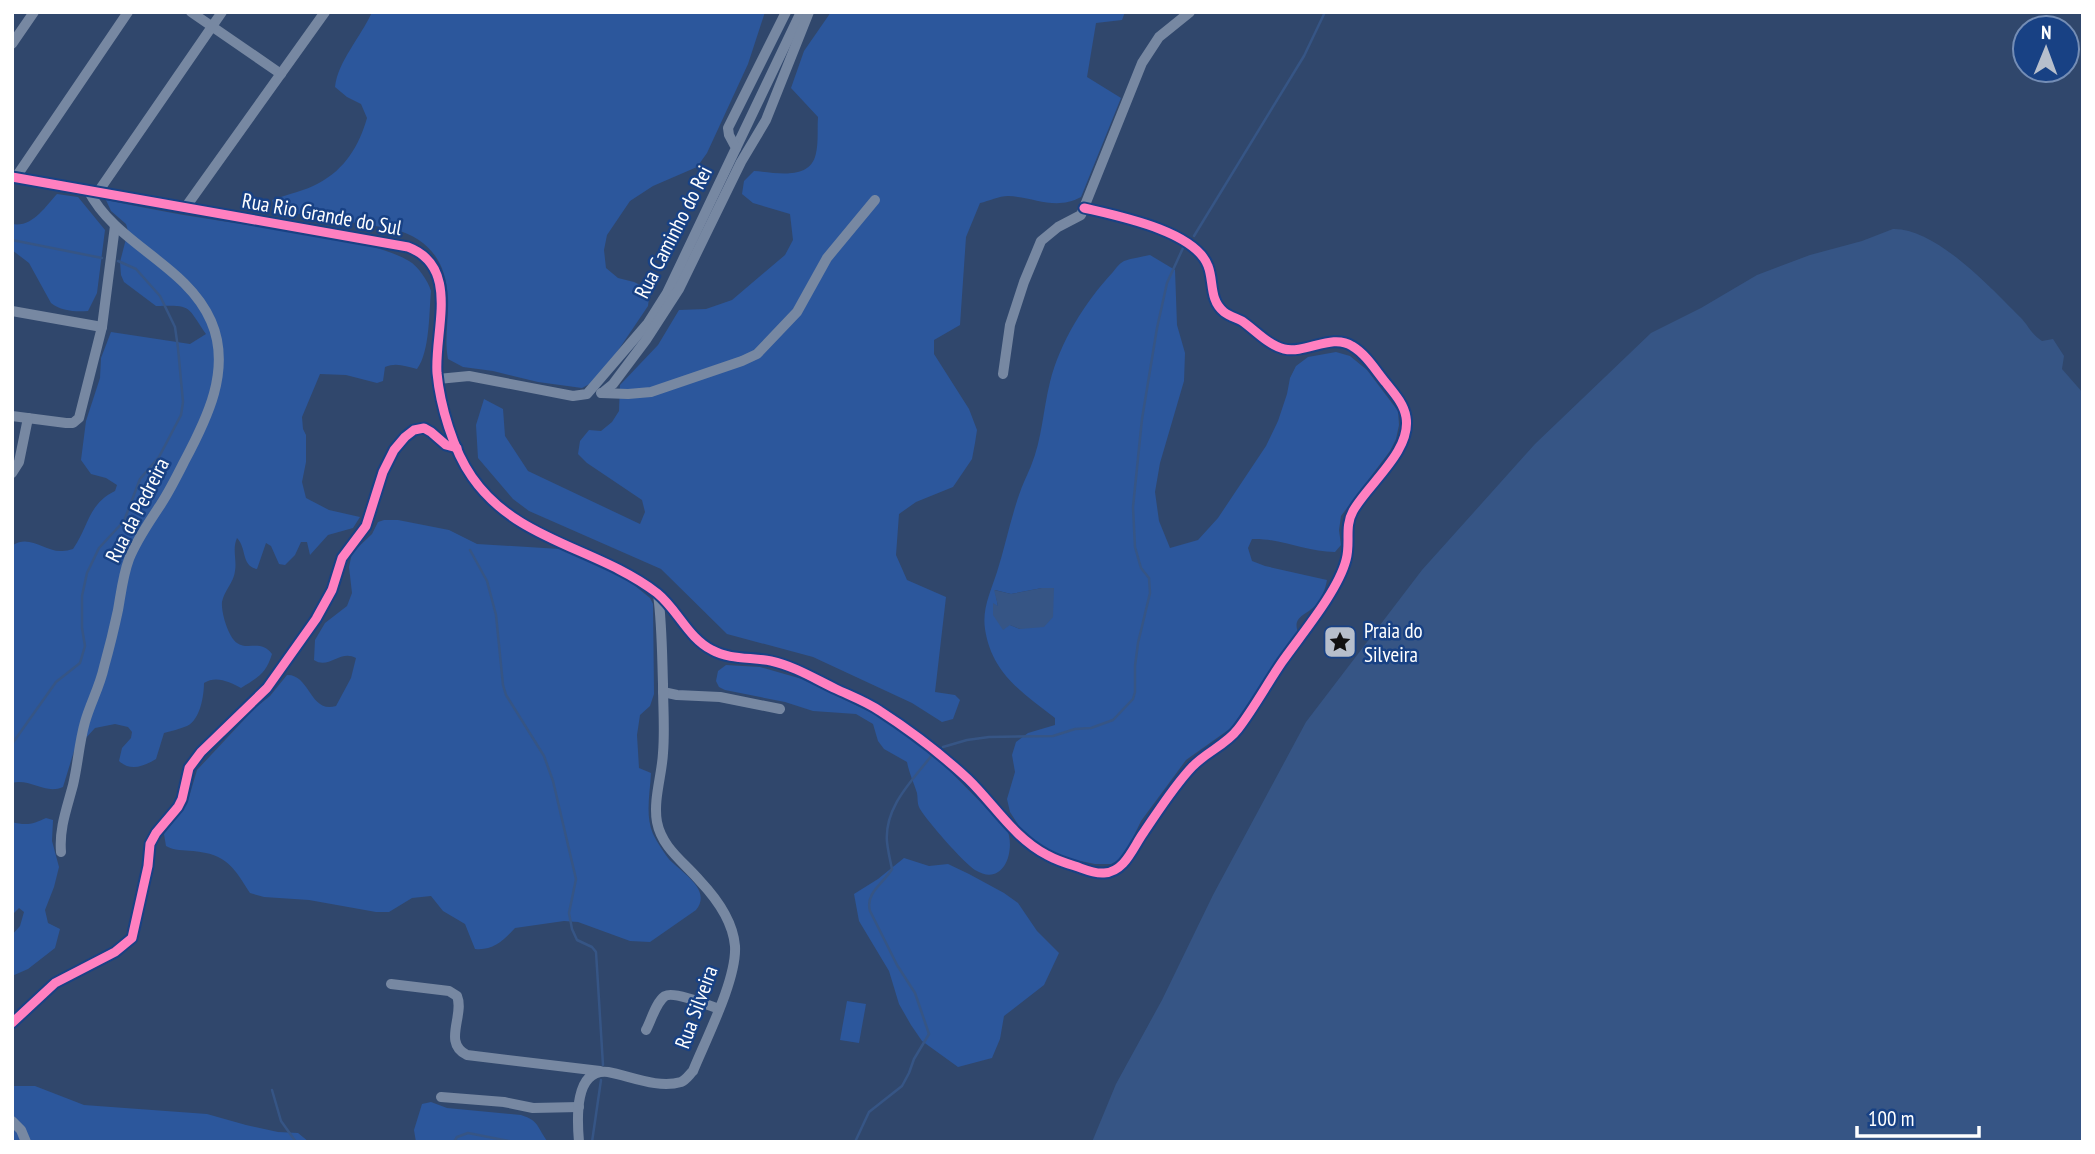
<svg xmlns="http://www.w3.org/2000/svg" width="2095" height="1154" viewBox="0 0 2095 1154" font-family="'PT Sans Narrow',sans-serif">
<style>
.green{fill:#2c579c;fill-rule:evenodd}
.water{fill:#365585}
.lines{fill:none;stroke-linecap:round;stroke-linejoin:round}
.stream{stroke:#365585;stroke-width:2.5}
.minor{stroke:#7788a2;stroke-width:10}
.cycleway-casing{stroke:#184184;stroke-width:13}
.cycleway{stroke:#ff80c0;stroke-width:9}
.labels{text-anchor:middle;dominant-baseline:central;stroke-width:5;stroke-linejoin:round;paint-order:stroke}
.street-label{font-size:21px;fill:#fff;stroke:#184184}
.poi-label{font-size:21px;fill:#fff;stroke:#184184;text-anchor:start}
</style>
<rect width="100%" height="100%" fill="#30476c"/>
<!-- green -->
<g class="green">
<path d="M372,12H765L748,64L707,153L697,167L653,186L630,201L607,235L604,250L606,268L618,278L634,282L650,290L648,306L619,349L597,380L582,388L538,382L493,371L463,367L448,359C444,339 449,318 448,298C446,261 429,239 394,229L288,212L274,206L272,200C288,194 305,191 319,183C345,169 359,146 367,118L361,104L347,97L335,87C338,61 361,37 372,12Z"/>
<path d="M831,12H1125L1122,20L1096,23L1087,77L1121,98L1081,197C1055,211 1035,197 1008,196C999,196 989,201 980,203L966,237L960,325L934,340V354L969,409L977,430L975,443L972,459L953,487L916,502L899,514L896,555L907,580L946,597L935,692L955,695L960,700L953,719L942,722L912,703L813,657L727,634L661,569L529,511L513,499L478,458L476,425L484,399L503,409L505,436L528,471L640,524L645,512L642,500L587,463L578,454L580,441L589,430L601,431L612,422L619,411L620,385L658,345L679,310L706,309L732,300L785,255L793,240L790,214L753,203L742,194L744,181L754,171C773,172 807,181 815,157C819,145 817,129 818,117L791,88L804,51Z"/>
<path d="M57,194L78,197L105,230L97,293L88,311C75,312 61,311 51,303L29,263L12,250V224C32,228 45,207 57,194Z"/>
<path d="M106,200C162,212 218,221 275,229C312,235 377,242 409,261C418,266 428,281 431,291C429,312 430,352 417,369C405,366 396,362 385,367L383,381L377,383L346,375L320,374L302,417L303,429L306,435V462L302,482L306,498L329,510L360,517L353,528L328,535L310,555L307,542H301L295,555L285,565L279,564L271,546L266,543L257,569C241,566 247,548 237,538C232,549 237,560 235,571C234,582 224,591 222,602C221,612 228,637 237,643C248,651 261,639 272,654C266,674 257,678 241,688C230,682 216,675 204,683C204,696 200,720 187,726C180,729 171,731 164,733L156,759C144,766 131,772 119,761L122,748L131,738L132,732L128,727L115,724L95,728L74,751L63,787C45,795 30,778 12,783L13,545C30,534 45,552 62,551C66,551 69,550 73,549C89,526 88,504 115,491L117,485L106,478L91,474L81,460L86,421L100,378L101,358L111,332L190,344L206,334C186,305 192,305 156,306L124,282L121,275L120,262L128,231L126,224L111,211Z"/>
<path d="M1150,255L1175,270L1177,325L1185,353L1184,381L1160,463L1155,492L1159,521L1170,548L1198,540L1218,518L1266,446L1278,421L1287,394L1290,378L1296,366L1308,357L1336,352L1350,356L1367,370L1398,411L1399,425L1396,439L1390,451L1341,516L1339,530L1341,545L1335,552C1306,552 1281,538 1252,539L1248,548L1252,561L1265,566L1327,580C1325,590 1322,598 1315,606C1306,615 1292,617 1298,632L1231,728L1186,760L1141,821L1123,858L1111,864H1095L1071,859L1041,847L1019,826L1010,812L1007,799L1015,772L1012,755L1016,742L1028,733L1055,725V718C1022,692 992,674 985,629C982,608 991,591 997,572C1005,547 1010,521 1019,495C1022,485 1027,476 1031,466C1042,439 1043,410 1050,382C1060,342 1085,302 1113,272C1116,268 1120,263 1124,261C1132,258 1142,257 1150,255ZM1042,588L1020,629L1010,625L994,604L998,607L995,590L1011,594Z"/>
<path d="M384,520H398L449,530L477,544L560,549L618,572L650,598L653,604L654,694L650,706L640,715L637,735L639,768L651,773C650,794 645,815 653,834C657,842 663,851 668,858C680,872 713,889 696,910L650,942L630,941L578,922L564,921L515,928C504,940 493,951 475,949L465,924L443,911L431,896L412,898L389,912H376L309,900L264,897L250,893C234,868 227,854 193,851C184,850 174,851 166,846L164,834L187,804L197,770L255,708L270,696L287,675C310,674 310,714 336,706L351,678L356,658C340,649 329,670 314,660L315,640L325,623L347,606L352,593L349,567L352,553L372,534L378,522Z"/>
<path d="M726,665L760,667L802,679L876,715L937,758L1007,829C1016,850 1004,888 975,870C964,863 927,821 920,809C917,804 918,799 917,793C914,783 909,773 907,762L884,749L878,741L873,724L856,714L813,711L785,702L725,690L719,687L716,681L718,671Z"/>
<path d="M46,818L53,820L52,841L59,867L54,887L45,910L48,923L60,929L55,948L28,969L12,976V935L20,926L24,912L19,908L12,915V822C26,826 34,824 46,818Z"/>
<path d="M904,858L929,866L948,864L969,874L1004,893L1018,903L1037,931L1059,953L1044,985L1004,1016L1000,1039L992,1058L958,1067L922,1041L911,1025L899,1004L889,971L859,921L854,894L878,879Z"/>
<path d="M847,1001L866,1004L859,1043L840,1040Z"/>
<path d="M12,1086H35L84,1105L207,1114L246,1125L278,1132L298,1133L309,1142H12Z"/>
<path d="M431,1102L447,1108L521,1115C540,1121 537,1128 548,1142H416L414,1130L422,1104Z"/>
</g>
<!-- water -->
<g class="water">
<path d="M1893,229C1936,228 1991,288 2020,317C2029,326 2030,333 2042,341L2053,339L2064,356L2062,369L2083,393V1142H1092L1116,1084L1162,1000L1213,895L1306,722L1422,570L1535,444L1651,333L1701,308L1757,275L1810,255L1862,241Z"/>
<path d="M1042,588H1054L1053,617L1044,627L1020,629L1010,625L1003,630L993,615V603L998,606L994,590L1011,594Z"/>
</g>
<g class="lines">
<!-- stream -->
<g class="stream">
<path d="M1194,236L1304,56L1325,12"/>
<path d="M12,240L102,258"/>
<path d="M470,550L487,581L496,615L503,685L506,695L544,756L553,781L576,879L569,913L572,929L577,940L592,947L596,952L603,1065"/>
<path d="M12,744L56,682L80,663L85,646L82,628V596L87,573L99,548L124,521L140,479L159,457L181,415L183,402L178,348L175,327L160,296L136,269L118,261"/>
<path d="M943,747L967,740L989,737L1053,736L1075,729L1091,728L1113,720L1133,699L1135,692V666L1138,643L1150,593L1149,578L1141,568L1135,547L1133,507L1142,419L1157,328L1167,283L1183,248"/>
<path d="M272,1090L281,1121L296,1142"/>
<path d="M454,1142L457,1137L468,1133L514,1142"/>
<path d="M592,1142L601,1080"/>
<path d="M855,1142L869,1112L902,1086L909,1073L914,1059L929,1034L915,993L897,965L870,911C865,893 883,884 892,869C890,860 888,851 887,842C884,807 912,781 932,755"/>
</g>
<!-- minor -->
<g class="minor">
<path d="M191,12L281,74"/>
<path d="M12,44L34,12"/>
<path d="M736,148L801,12"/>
<path d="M12,177L408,247C461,267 434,331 437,373C440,405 453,450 472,477C517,542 597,547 657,593C678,610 688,638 712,650C730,660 752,657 771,661C794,666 815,679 836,689C851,696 867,702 880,711C911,731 941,754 968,779C994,804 1014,838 1047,855C1056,860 1065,863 1075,866C1084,869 1094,874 1104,873C1125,872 1133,847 1144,832C1159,810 1174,786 1192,767C1206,752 1226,745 1238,729C1254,708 1267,684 1282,662C1301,635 1338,591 1346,560C1351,543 1344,527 1353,511C1368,484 1412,451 1406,417C1404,404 1394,393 1386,383C1376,371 1366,354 1352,346C1332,333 1306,354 1284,349C1268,345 1255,330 1242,321C1236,318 1229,316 1224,312C1209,300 1214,281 1208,266C1195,231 1118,216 1084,208"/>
<path d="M16,177L128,12"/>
<path d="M98,192L222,12"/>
<path d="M185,208L325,12"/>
<path d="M12,311L102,327"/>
<path d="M1003,374L1010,325L1024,282L1041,241L1058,227L1081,215L1142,63L1159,37L1190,12"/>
<path d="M438,379L469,376L573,396L587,394L648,323L667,293L736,148L729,135L728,128L786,12"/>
<path d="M601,393L628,394L651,392L742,361L757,354L797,312L827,258L875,200"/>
<path d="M602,393L613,384L646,340L679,289L741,162L766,120L809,12"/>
<path d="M12,416L66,423H73L79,418L102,327L115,226"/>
<path d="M12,473L19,462L28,418"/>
<path d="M663,692L677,695L720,697L780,709"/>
<path d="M61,852C59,828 67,808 73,785C78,764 79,743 85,722C90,704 100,686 104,667C109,649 114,629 118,610C121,593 123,575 129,559C137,539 150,521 161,504C170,490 177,476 184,462C207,419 232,369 211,321C186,264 116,245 88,190"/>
<path d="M391,984L449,991L457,996C465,1015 442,1043 467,1055L600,1071"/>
<path d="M12,1023L55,983L115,952L132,938L148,866L150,844L156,833L178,807L182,799L189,768L201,752L267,688L316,619L332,590L342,558L366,526L383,472L394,450L405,437L414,430L424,428L431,432L446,445L457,448"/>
<path d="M646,1030C651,1021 656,1002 665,996C674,991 708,1005 719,1009"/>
<path d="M441,1097L504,1102L533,1108L579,1107"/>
<path d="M12,1121L21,1130L26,1142"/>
<path d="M579,1142C577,1119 574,1068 608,1072C630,1076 658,1089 681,1082C686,1080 689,1075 693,1071C706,1039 737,979 735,946C733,922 716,898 700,881C684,862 662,848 657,822C653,800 662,775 663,753C665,730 663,707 663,684C662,653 662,624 658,594"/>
</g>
<defs>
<g id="cycleway">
<path d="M12,177L408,247C461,267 434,331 437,373C440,405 453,450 472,477C517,542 597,547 657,593C678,610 688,638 712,650C730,660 752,657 771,661C794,666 815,679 836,689C851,696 867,702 880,711C911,731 941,754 968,779C994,804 1014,838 1047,855C1056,860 1065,863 1075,866C1084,869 1094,874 1104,873C1125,872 1133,847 1144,832C1159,810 1174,786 1192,767C1206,752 1226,745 1238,729C1254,708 1267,684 1282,662C1301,635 1338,591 1346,560C1351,543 1344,527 1353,511C1368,484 1412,451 1406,417C1404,404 1394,393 1386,383C1376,371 1366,354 1352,346C1332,333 1306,354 1284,349C1268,345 1255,330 1242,321C1236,318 1229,316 1224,312C1209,300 1214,281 1208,266C1195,231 1118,216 1084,208"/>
<path d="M12,1023L55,983L115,952L132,938L148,866L150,844L156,833L178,807L182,799L189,768L201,752L267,688L316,619L332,590L342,558L366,526L383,472L394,450L405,437L414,430L424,428L431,432L446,445L457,448"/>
</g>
</defs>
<!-- cycleway casing -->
<use href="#cycleway" class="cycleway-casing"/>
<!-- cycleway -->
<use href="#cycleway" class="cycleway"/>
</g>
<!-- icons -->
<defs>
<symbol id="sight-square" viewBox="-11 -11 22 22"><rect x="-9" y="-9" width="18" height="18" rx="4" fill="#b7bfcc" stroke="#184184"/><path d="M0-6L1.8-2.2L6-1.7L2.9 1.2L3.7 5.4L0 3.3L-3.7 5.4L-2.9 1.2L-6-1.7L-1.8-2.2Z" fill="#111"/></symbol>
</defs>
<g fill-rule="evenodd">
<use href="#sight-square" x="1321" y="623" width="38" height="38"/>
</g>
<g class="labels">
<!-- street labels -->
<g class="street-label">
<text transform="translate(322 214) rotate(10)">Rua Rio Grande do Sul</text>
<text transform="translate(673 232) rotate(-63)">Rua Caminho do Rei</text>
<text transform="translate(137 510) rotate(-63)">Rua da Pedreira</text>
<text transform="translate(696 1007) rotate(-70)">Rua Silveira</text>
</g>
<!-- poi labels -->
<g class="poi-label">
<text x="1364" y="630">Praia do<tspan x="1364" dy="24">Silveira</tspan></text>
</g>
</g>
<!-- border -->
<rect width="2095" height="1154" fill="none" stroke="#ffffff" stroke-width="28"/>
<!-- north arrow -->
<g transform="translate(2046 49) rotate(1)"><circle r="33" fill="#184184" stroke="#748db5" stroke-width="2"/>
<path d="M0-5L12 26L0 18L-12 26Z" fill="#b7bfcc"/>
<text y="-10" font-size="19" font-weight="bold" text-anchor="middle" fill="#ffffff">N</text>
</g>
<!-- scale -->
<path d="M1857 1126v10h122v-10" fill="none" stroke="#ffffff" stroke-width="3.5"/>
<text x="1868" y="1126" font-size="21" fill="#ffffff" stroke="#184184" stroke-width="5" paint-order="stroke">100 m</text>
</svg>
